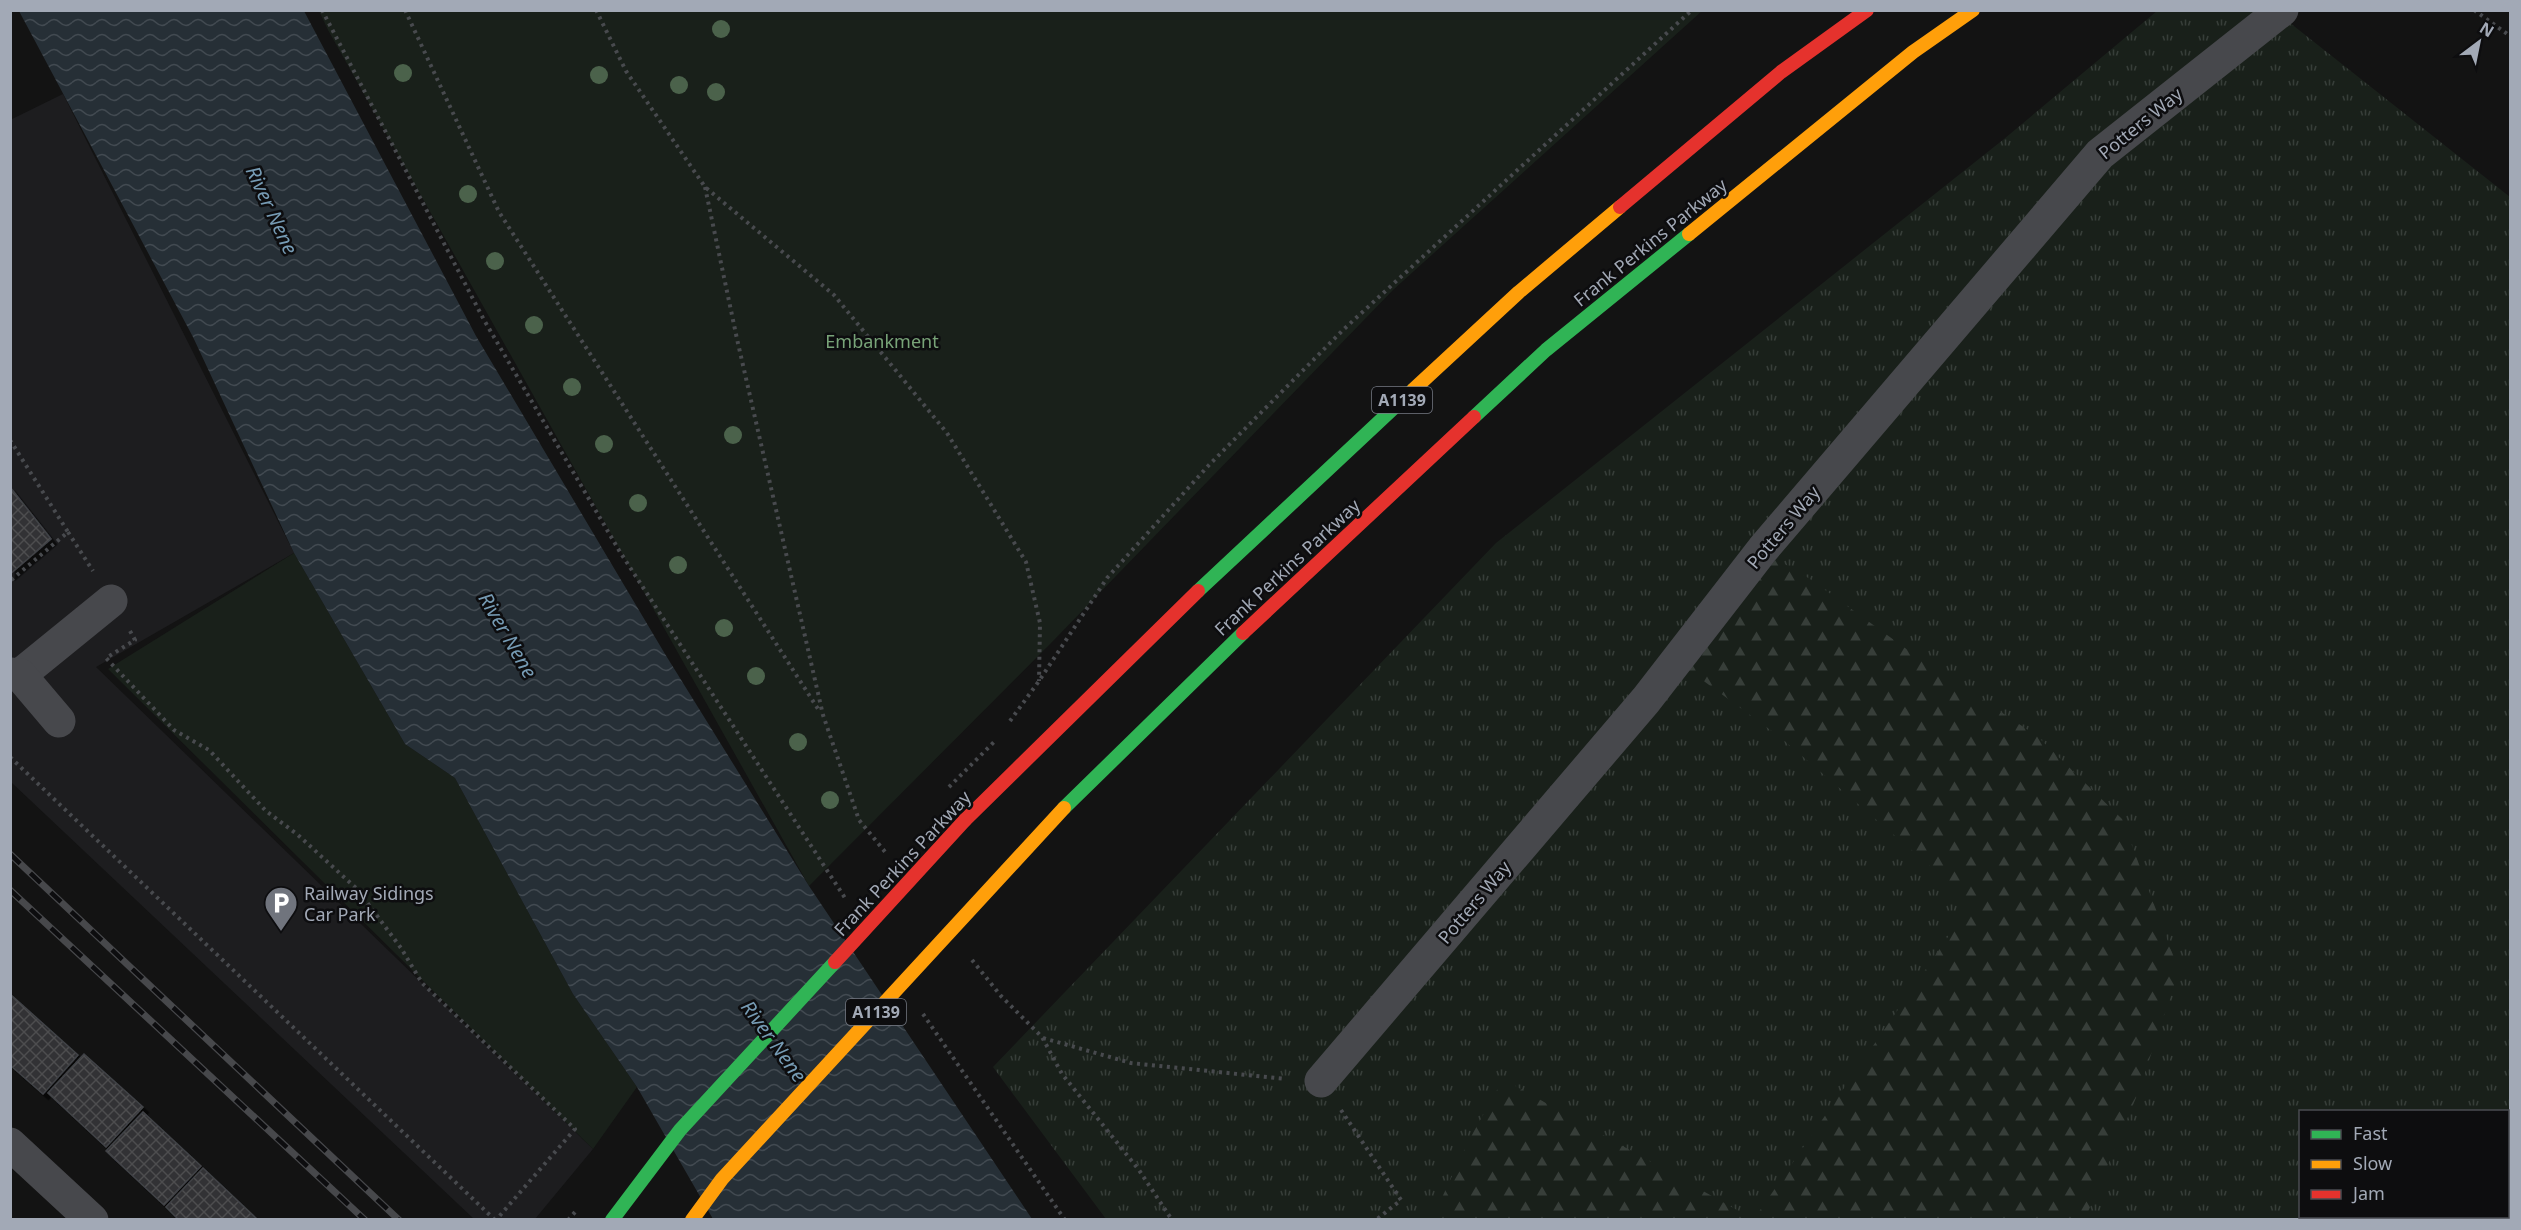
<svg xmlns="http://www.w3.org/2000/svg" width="2521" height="1230" viewBox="0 0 2521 1230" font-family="'Noto Sans',sans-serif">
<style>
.built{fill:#1d1d1f}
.grass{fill:url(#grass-tufts);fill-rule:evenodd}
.forest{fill:url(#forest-firs)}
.park{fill:#19201a}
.water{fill:url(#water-waves)}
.building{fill:url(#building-cross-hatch);stroke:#414347;stroke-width:1.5;filter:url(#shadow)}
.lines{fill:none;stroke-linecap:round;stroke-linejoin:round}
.path{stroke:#484a4e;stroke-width:4;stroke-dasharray:3 4.5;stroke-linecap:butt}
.street{stroke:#47484c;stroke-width:33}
.fast{stroke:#30b455;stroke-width:14}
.slow{stroke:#ff9f0a;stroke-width:14}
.jam{stroke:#e5322d;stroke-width:14}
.rail-casing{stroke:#47484b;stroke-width:7}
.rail{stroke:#0d0d0f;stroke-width:4.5;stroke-dasharray:14;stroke-linecap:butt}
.path-bridge{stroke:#484a4e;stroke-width:4;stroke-dasharray:3 4.5;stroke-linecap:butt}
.fast-bridge{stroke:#30b455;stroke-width:14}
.slow-bridge{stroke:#ff9f0a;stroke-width:14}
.jam-bridge{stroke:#e5322d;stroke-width:14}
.tree{fill:#4b624b}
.labels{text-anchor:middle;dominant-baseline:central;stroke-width:5;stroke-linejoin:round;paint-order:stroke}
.shield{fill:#0d0d0f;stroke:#757a84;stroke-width:1.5}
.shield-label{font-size:16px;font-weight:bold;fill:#a2a9b6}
.street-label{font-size:18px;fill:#a2a9b6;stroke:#0d0d0f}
.park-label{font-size:18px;fill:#78a378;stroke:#0d0d0f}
.poi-label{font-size:18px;fill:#a2a9b6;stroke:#0d0d0f;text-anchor:start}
.water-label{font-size:20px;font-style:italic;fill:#769bb4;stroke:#0d0d0f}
</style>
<defs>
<pattern id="grass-tufts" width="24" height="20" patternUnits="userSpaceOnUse" patternTransform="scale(1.5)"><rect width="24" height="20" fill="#19201a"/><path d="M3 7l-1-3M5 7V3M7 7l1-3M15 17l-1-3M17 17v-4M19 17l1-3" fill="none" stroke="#373e39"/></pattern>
<pattern id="forest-firs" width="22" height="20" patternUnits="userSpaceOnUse" patternTransform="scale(1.5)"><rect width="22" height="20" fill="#19201a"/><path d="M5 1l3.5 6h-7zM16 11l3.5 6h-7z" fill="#373e39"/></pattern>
<pattern id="water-waves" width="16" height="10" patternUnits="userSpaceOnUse" patternTransform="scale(1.5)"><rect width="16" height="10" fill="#262f36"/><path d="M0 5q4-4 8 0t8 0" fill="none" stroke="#424a51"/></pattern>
<pattern id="building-cross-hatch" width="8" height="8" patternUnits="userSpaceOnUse" patternTransform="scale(1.5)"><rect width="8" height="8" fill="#323234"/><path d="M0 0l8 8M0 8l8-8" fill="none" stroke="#4d4d4f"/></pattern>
<filter id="shadow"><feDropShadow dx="5.5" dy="5.5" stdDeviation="0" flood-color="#0009"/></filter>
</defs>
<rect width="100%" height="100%" fill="#131313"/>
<!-- built -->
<path class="built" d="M63,94L294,553L96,667L593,1149L535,1219H474L11,782L10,120Z"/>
<!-- grass -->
<path class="grass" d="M2157,11H2275L2510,197V1219H1106L993,1067L1496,543L2004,139ZM2300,1112H2508V1216H2300Z"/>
<!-- forest -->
<g class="forest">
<path d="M1776,559L1810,579L1905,648L2037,736L2122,819L2179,971L2138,1093L2085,1219H1754L1972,902L1780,737L1686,668Z"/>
<path d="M1503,1079L1753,1219H1432L1467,1144Z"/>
</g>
<!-- park -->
<g class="park">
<path d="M319,11H1702L1393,290L1055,639L809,886L328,30Z"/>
<path d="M294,553L405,744L455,778L573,994L637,1087L593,1149L108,669Z"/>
</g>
<!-- water -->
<path class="water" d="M19,11H304L476,336L665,654L809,886L1032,1219H713L637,1087L573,994L455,778L405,744L294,553L193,337Z"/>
<!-- building -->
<g class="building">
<path d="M10,487L51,539L10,574Z"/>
<path d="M10,994L78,1055L43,1094L10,1065Z"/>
<path d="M84,1054L143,1107L106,1147L48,1093Z"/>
<path d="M143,1112L201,1166L164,1205L106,1151Z"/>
<path d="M203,1168L258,1220H179L166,1207Z"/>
</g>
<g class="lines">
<!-- path -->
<g class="path">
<path d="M322,10L484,320L620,552L845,898"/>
<path d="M405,10L499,212L820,712"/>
<path d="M596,10L626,71L705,187L834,295L947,433L1026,562L1040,623L1039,681"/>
<path d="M2474,10L2510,36"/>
<path d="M705,187L737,339L823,715L859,820L886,853"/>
<path d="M10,440L68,532L10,581"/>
<path d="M68,532L93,571"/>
<path d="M130,631L135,640L106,658L174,730L209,750L266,811L298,835L357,889L401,948L422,983L575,1129L496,1220"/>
<path d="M1010,721L1039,681L1107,578L1209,465L1344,329L1692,10"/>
<path d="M10,757L495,1220"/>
<path d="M972,960L1001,996L1042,1037L1062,1074L1139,1170L1172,1220"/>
<path d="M923,1014L1065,1220"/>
<path d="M1043,1038L1131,1063L1286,1079"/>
<path d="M1341,1110L1401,1200L1376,1220"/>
</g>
<!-- street -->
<g class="street">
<path d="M10,674L20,675L111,601"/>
<path d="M20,675L59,721"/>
<path d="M1321,1081L1646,700L1763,549L2100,154L2282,10"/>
<path d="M10,1144L92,1220"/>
</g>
<!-- fast -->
<g class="fast">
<path d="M1474,417L1546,350L1689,234"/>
<path d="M1198,591L1413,390"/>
<path d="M1064,808L1243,633"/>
</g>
<!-- slow -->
<g class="slow">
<path d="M1689,234L1913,52L1973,10"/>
<path d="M1413,390L1519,292L1620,207"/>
</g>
<!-- jam -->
<g class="jam">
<path d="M1620,207L1781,72L1867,10"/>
<path d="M1243,633L1474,417"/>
<path d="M965,820L1198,591"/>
</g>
<defs>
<g id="rail">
<path d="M10,854L399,1220"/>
<path d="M10,890L365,1220"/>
</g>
</defs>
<!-- rail casing -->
<use href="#rail" class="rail-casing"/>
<!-- rail -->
<use href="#rail" class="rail"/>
<!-- path-bridge -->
<g class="path-bridge">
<path d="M949,787L995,741"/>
<path d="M568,1220L576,1211"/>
</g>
<!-- fast-bridge -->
<path class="fast-bridge" d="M612,1220L680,1130L835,962"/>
<!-- slow-bridge -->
<path class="slow-bridge" d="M692,1220L722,1179L1064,808"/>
<!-- jam-bridge -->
<path class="jam-bridge" d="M835,962L965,820"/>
</g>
<!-- trees -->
<g class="tree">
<circle cx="721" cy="29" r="9"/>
<circle cx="403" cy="73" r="9"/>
<circle cx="599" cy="75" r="9"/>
<circle cx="679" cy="85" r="9"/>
<circle cx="716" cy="92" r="9"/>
<circle cx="468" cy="194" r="9"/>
<circle cx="495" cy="261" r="9"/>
<circle cx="534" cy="325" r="9"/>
<circle cx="572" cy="387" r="9"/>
<circle cx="733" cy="435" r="9"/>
<circle cx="604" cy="444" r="9"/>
<circle cx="638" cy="503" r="9"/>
<circle cx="678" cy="565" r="9"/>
<circle cx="724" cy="628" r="9"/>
<circle cx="756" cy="676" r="9"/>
<circle cx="798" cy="742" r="9"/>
<circle cx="830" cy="800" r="9"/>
</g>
<!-- icons -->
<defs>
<symbol id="parking-pin" viewBox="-11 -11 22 30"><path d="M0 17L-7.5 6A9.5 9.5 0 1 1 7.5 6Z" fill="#70747d" stroke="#0d0d0f"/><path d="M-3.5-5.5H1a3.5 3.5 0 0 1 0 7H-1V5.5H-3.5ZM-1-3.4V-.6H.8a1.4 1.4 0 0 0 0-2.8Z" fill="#fff"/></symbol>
</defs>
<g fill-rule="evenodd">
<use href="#parking-pin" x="262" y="884" width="38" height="52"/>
</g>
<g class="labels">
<!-- shield labels -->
<g class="shield">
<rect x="1372" y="387" width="60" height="26" rx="4.5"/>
<rect x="846" y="999" width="60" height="26" rx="4.5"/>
</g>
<g class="shield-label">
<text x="1402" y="400">A1139</text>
<text x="876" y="1012">A1139</text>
</g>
<!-- street labels -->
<g class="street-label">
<text transform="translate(2140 123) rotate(-39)">Potters Way</text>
<text transform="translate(1650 242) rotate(-39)">Frank Perkins Parkway</text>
<text transform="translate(1783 527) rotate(-50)">Potters Way</text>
<text transform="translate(1287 567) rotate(-43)">Frank Perkins Parkway</text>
<text transform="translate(902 863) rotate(-47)">Frank Perkins Parkway</text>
<text transform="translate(1474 902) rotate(-50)">Potters Way</text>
</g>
<!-- park labels -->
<g class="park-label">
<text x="882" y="341">Embankment</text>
</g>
<!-- poi labels -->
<g class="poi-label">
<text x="304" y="893">Railway Sidings<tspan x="304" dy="21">Car Park</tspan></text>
</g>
<!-- water labels -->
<g class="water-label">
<text transform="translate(272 210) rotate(65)">River Nene</text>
<text transform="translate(508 635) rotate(60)">River Nene</text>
<text transform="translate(774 1041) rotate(54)">River Nene</text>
</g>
</g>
<!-- border -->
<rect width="2521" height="1230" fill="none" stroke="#a2a9b6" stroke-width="24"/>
<!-- legend -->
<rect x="2299" y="1110" width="210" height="108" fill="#0d0d0f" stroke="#494b52" stroke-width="1.5"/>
<rect x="2311" y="1130" width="30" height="9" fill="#30b455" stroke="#494b52" stroke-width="1.5"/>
<text x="2353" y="1140" font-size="18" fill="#a2a9b6">Fast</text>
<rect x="2311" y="1160" width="30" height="9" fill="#ff9f0a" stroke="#494b52" stroke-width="1.5"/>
<text x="2353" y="1170" font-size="18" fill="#a2a9b6">Slow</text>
<rect x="2311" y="1190" width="30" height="9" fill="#e5322d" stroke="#494b52" stroke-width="1.5"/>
<text x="2353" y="1200" font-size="18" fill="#a2a9b6">Jam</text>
<!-- north arrow -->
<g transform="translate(2479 42) rotate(32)" stroke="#0d0d0f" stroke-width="4.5" paint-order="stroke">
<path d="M0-4.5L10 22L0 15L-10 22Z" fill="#a2a9b6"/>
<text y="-9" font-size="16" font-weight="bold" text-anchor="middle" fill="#a2a9b6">N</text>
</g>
</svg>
